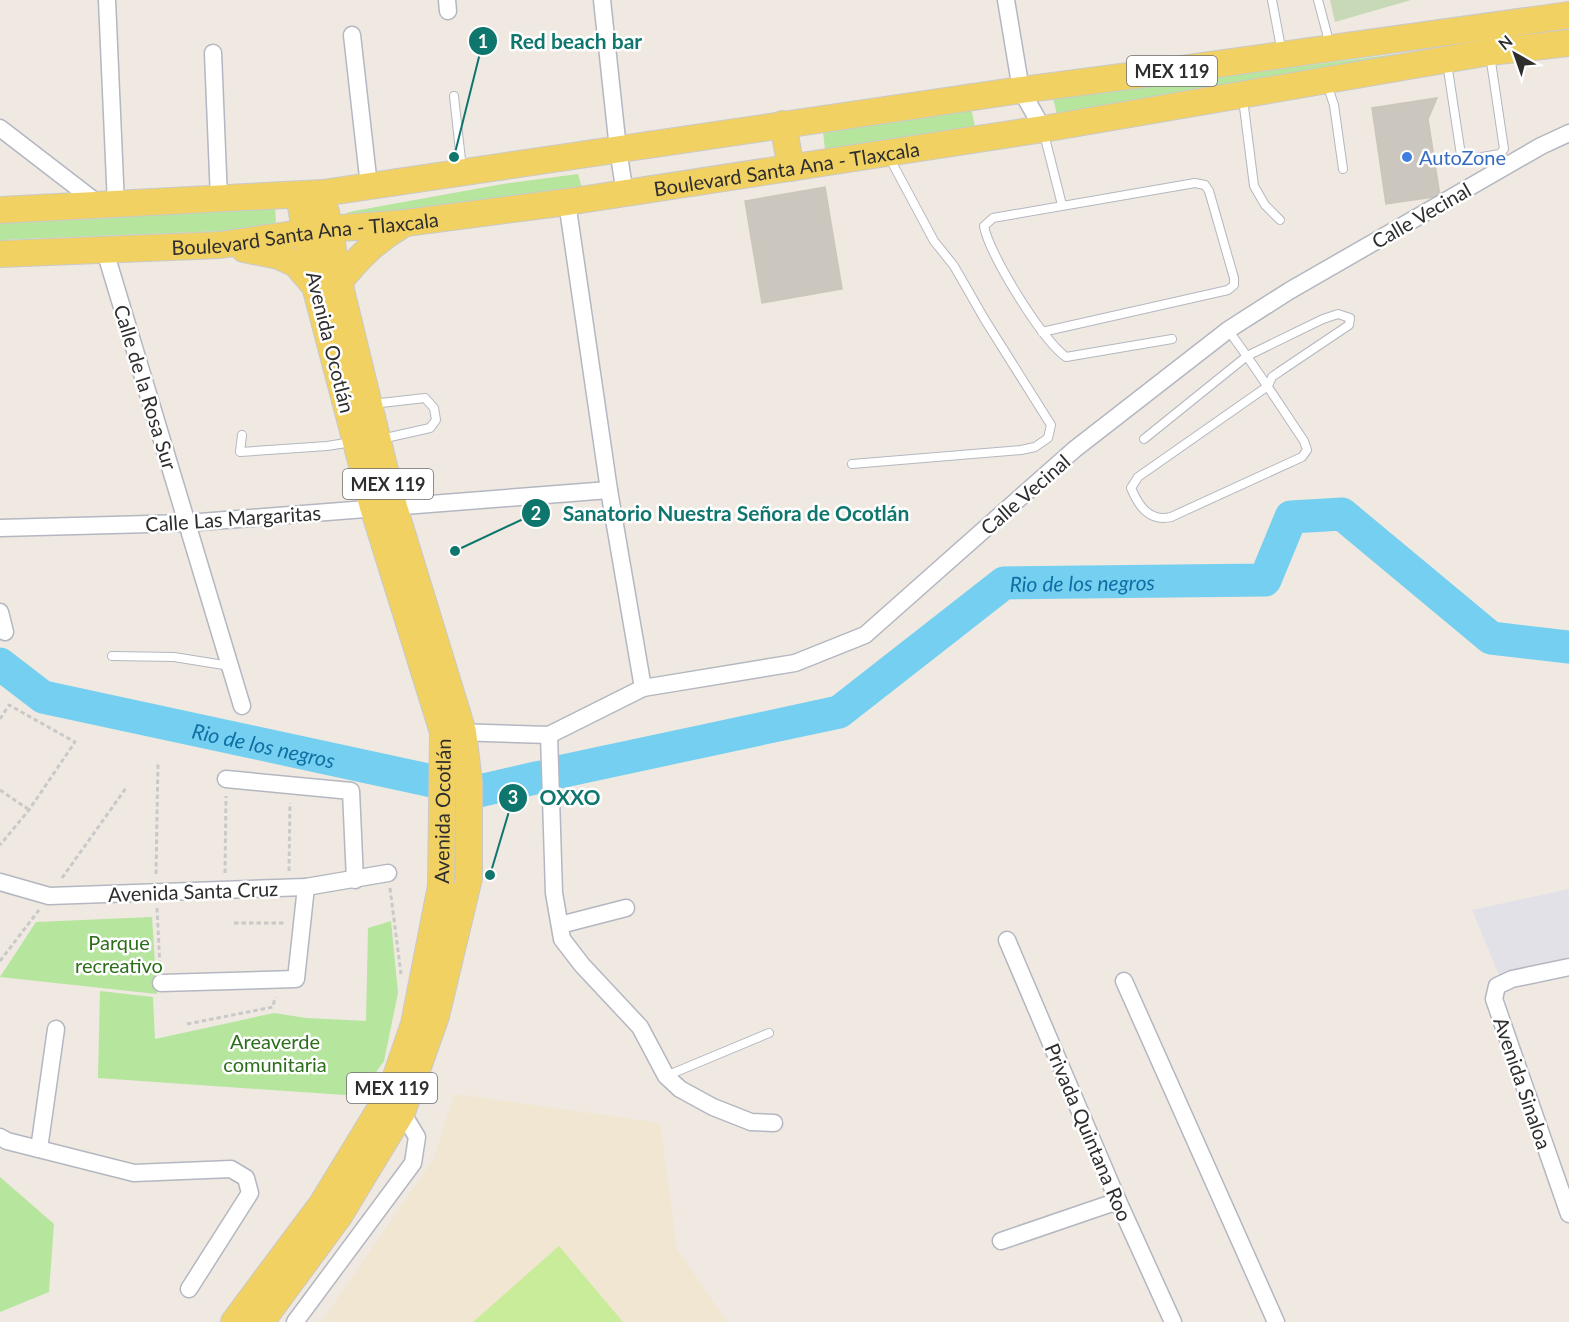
<svg xmlns="http://www.w3.org/2000/svg" width="1569" height="1322" viewBox="0 0 1569 1322" font-family="Lato,sans-serif">
<style>
.industrial{fill:#e3e1e8}
.education{fill:#f0e6d1}
.green{fill:#b6e59e}
.cemetery{fill:#c8d9b8}
.pitch{fill:#c9ec9a}
.lines{fill:none;stroke-linecap:round;stroke-linejoin:round}
.river{stroke:#75cff0;stroke-width:33}
.building{fill:#cbc7bf;stroke:#cbc5ba;stroke-width:1.5}
.lane-casing{stroke:#b4b7c1;stroke-width:10}
.street-casing{stroke:#b4b7c1;stroke-width:19}
.primary-casing{stroke:#c9c9c9;stroke-width:28}
.path{stroke:#c9c9c9;stroke-width:3;stroke-dasharray:4.5 3;stroke-linecap:butt}
.lane{stroke:#fff;stroke-width:8}
.street{stroke:#fff;stroke-width:16}
.primary{stroke:#f2d163;stroke-width:26}
.shop-dot{fill:#3f7fe0;stroke:#fff;stroke-width:2}
.labels{text-anchor:middle;dominant-baseline:central;stroke-width:5;stroke-linejoin:round;paint-order:stroke}
.shield{fill:#fff;stroke:#6d6d6d;stroke-width:1.5}
.shield-label{font-size:18px;font-weight:bold;fill:#2e2e2e}
.shop-label{font-size:20px;fill:#366cbe;stroke:#fff;text-anchor:start}
.street-label{font-size:20px;fill:#2e2e2e;stroke:#fff}
.park-label{font-size:20px;fill:#2c6e1b;stroke:#fff}
.water-label{font-size:21px;font-style:italic;fill:#0d6fa3;stroke:#fff}
.leader{fill:none;stroke:#0f766e;stroke-width:2}
.callout-dot{fill:#0f766e;stroke:#fff;stroke-width:2}
.mark-label{font-size:18px;text-anchor:middle;font-weight:bold;fill:#fff}
.callout-label{font-size:21px;text-anchor:middle;font-weight:bold;fill:#0f766e;stroke:#fff;stroke-width:5;stroke-linejoin:round;paint-order:stroke}
</style>
<rect width="100%" height="100%" fill="#efe9e1"/>
<!-- industrial -->
<path class="industrial" d="M1569,889V962L1499,975L1472,910Z"/>
<!-- education -->
<path class="education" d="M454,1094L660,1123L677,1249L727,1322H321L434,1158Z"/>
<!-- green -->
<g class="green">
<path d="M1569,32L1057,115L1053,98Z"/>
<path d="M971,108L975,127L825,150L823,131Z"/>
<path d="M578,174L582,188L345,218L346,213L354,211L503,184Z"/>
<path d="M275,203L276,226L222,231L0,240V222L99,219Z"/>
<path d="M152,917L157,994L0,977L36,922Z"/>
<path d="M391,921L398,993L384,1061L359,1096L98,1078L100,991L153,997L155,1039L274,1013L306,1018L366,1021L368,928Z"/>
<path d="M0,1177L54,1224L49,1292L0,1312Z"/>
</g>
<!-- cemetery -->
<path class="cemetery" d="M1330,0H1411L1335,22Z"/>
<!-- pitch -->
<path class="pitch" d="M559,1246L623,1322H473Z"/>
<g class="lines">
<!-- river -->
<g class="river">
<path id="s1" d="M0,664L43,697L479,791L540,777"/>
<path id="s2" d="M559,772L839,712L1004,583L1265,580L1291,517L1342,514L1491,638L1569,647"/>
</g>
</g>
<!-- building -->
<g class="building">
<path d="M1437,98L1428,119L1440,196L1386,204L1372,108Z"/>
<path d="M825,187L842,289L762,303L745,201Z"/>
</g>
<g class="lines">
<defs>
<g id="lane">
<path d="M1272,0L1282,53"/>
<path d="M1318,0L1330,45"/>
<path d="M1447,63L1461,155L1464,160L1500,154L1504,149L1490,55"/>
<path d="M1327,84L1334,105L1343,169"/>
<path d="M454,96L462,169"/>
<path d="M1243,99L1254,186L1265,205L1280,220"/>
<path d="M1043,130L1062,205"/>
<path d="M1042,332L1228,290L1234,285V278L1209,191L1205,185L1195,183L993,218L984,226C989,254 1042,340 1066,357L1172,339"/>
<path d="M372,404L425,398L434,408L436,420L430,428L381,439"/>
<path d="M242,435L240,452L327,446L352,442"/>
<path d="M1144,439L1247,356L1323,319L1338,314L1350,318L1349,325L1279,372L1272,377L1268,386L1138,477L1131,488C1139,507 1150,522 1171,517L1302,457L1307,450L1304,441C1279,404 1255,366 1228,330"/>
<path d="M852,464L1021,450L1035,447L1048,438L1051,425L985,320L954,266L934,241L889,157"/>
<path d="M112,656L174,657L230,666"/>
<path d="M666,1076L769,1033"/>
</g>
<g id="street">
<path d="M107,0L116,205"/>
<path d="M447,0L448,11"/>
<path d="M602,0L618,149L625,194"/>
<path d="M1006,0L1021,90L1043,129"/>
<path d="M352,35L369,186"/>
<path d="M213,53L219,199"/>
<path d="M0,128L100,205"/>
<path d="M567,202L609,490L643,688"/>
<path d="M105,251L242,706"/>
<path d="M0,528L187,523L609,490"/>
<path d="M0,612L5,632"/>
<path d="M455,732L549,735L643,688L795,663L865,635L1075,449L1228,330L1289,291L1541,146L1569,133"/>
<path d="M549,735L554,893L562,939L582,965L640,1027L666,1076L680,1089L713,1107L751,1122L774,1123"/>
<path d="M226,779L351,791L355,880"/>
<path d="M0,882L49,896L306,887L388,873"/>
<path d="M560,925L626,908"/>
<path d="M1007,940L1118,1201L1173,1322"/>
<path d="M1569,967L1512,979L1497,986L1494,999L1569,1214"/>
<path d="M1124,981L1276,1322"/>
<path d="M161,983L296,979L306,887"/>
<path d="M0,1137L7,1141L134,1173L231,1169L246,1178L250,1193L189,1289"/>
<path d="M39,1149L56,1029"/>
<path d="M1001,1241L1118,1201"/>
<path d="M295,1322L413,1163L417,1137L402,1112"/>
</g>
<g id="primary">
<path d="M783,124L791,168"/>
<path d="M0,210L323,193L1021,90L1175,70L1569,15"/>
<path d="M244,249L279,256L296,264L315,286"/>
<path id="s3" d="M0,254L220,245L329,229L405,223L567,202L1043,129L1490,52L1569,43"/>
<path d="M339,282C358,258 376,240 402,225"/>
<path id="s4" d="M234,1322L322,1204L391,1091L414,1024L441,886L443,732L373,507L315,286L299,195"/>
<path d="M261,1322L339,1216L402,1112L436,1016L469,878V783L463,732L394,507L339,282L326,212"/>
</g>
</defs>
<!-- lane casing -->
<use href="#lane" class="lane-casing"/>
<!-- street casing -->
<use href="#street" class="street-casing"/>
<!-- primary casing -->
<use href="#primary" class="primary-casing"/>
<!-- path -->
<g class="path">
<path d="M0,719L9,705L75,742L29,810L0,845"/>
<path d="M0,790L28,809"/>
<path d="M289,871L290,803"/>
<path d="M225,873L226,796"/>
<path d="M156,874L158,762"/>
<path d="M62,878L126,788"/>
<path d="M390,888L401,974"/>
<path d="M157,908L160,967"/>
<path d="M234,923H285"/>
<path d="M0,961L39,910"/>
<path d="M187,1024L273,1007L275,997"/>
</g>
<!-- lane -->
<use href="#lane" class="lane"/>
<!-- street -->
<use href="#street" class="street"/>
<!-- primary -->
<use href="#primary" class="primary"/>
</g>
<!-- markers -->
<circle class="shop-dot" cx="1407" cy="157" r="6"/>
<g class="labels">
<!-- shield labels -->
<g class="shield">
<rect x="1127" y="56" width="90" height="30" rx="4.5"/>
<rect x="343" y="469" width="90" height="30" rx="4.5"/>
<rect x="347" y="1073" width="90" height="30" rx="4.5"/>
</g>
<g class="shield-label">
<text x="1172" y="71">MEX 119</text>
<text x="388" y="484">MEX 119</text>
<text x="392" y="1088">MEX 119</text>
</g>
<!-- shop labels -->
<g class="shop-label">
<text x="1419" y="157">AutoZone</text>
</g>
<!-- street labels -->
<g class="street-label">
<text stroke="none"><textPath href="#s3" startOffset="792">Boulevard Santa Ana - Tlaxcala</textPath></text>
<text transform="translate(1421 215) rotate(-30)">Calle Vecinal</text>
<text stroke="none"><textPath href="#s3" startOffset="306">Boulevard Santa Ana - Tlaxcala</textPath></text>
<text transform="translate(331 342) rotate(76)">Avenida Ocotlán</text>
<text transform="translate(146 387) rotate(73)">Calle de la Rosa Sur</text>
<text transform="translate(1025 494) rotate(-41)">Calle Vecinal</text>
<text transform="translate(233 518) rotate(-4)">Calle Las Margaritas</text>
<text stroke="none"><textPath href="#s4" startOffset="566">Avenida Ocotlán</textPath></text>
<text transform="translate(193 891) rotate(-2)">Avenida Santa Cruz</text>
<text transform="translate(1523 1083) rotate(71)">Avenida Sinaloa</text>
<text transform="translate(1089 1132) rotate(67)">Privada Quintana Roo</text>
</g>
<!-- park labels -->
<g class="park-label">
<text x="119" y="942">Parque<tspan x="119" dy="23">recreativo</tspan></text>
<text x="275" y="1041">Areaverde<tspan x="275" dy="23">comunitaria</tspan></text>
</g>
<!-- water labels -->
<g class="water-label">
<text stroke="none"><textPath href="#s2" startOffset="574">Rio de los negros</textPath></text>
<text stroke="none"><textPath href="#s1" startOffset="280">Rio de los negros</textPath></text>
</g>
</g>
<!-- callouts -->
<path class="leader" d="M454 157L483 41M455 551L536 513M490 875L513 798"/>
<g class="callout-dot">
<circle cx="454" cy="157" r="6"/>
<circle cx="455" cy="551" r="6"/>
<circle cx="490" cy="875" r="6"/>
<circle cx="483" cy="41" r="15"/>
<circle cx="536" cy="513" r="15"/>
<circle cx="513" cy="798" r="15"/>
</g>
<g class="mark-label">
<text x="483" y="48">1</text>
<text x="536" y="520">2</text>
<text x="513" y="804">3</text>
</g>
<g class="callout-label">
<text x="576" y="49">Red beach bar</text>
<text x="736" y="521">Sanatorio Nuestra Señora de Ocotlán</text>
<text x="570" y="805">OXXO</text>
</g>
<!-- north arrow -->
<g transform="translate(1515 54) rotate(320)" stroke="#ffffff" stroke-width="4.5" paint-order="stroke">
<path d="M0-4.5L10 22L0 15L-10 22Z" fill="#2e2e2e"/>
<text y="-9" font-size="16" font-weight="bold" text-anchor="middle" fill="#2e2e2e">N</text>
</g>
</svg>
